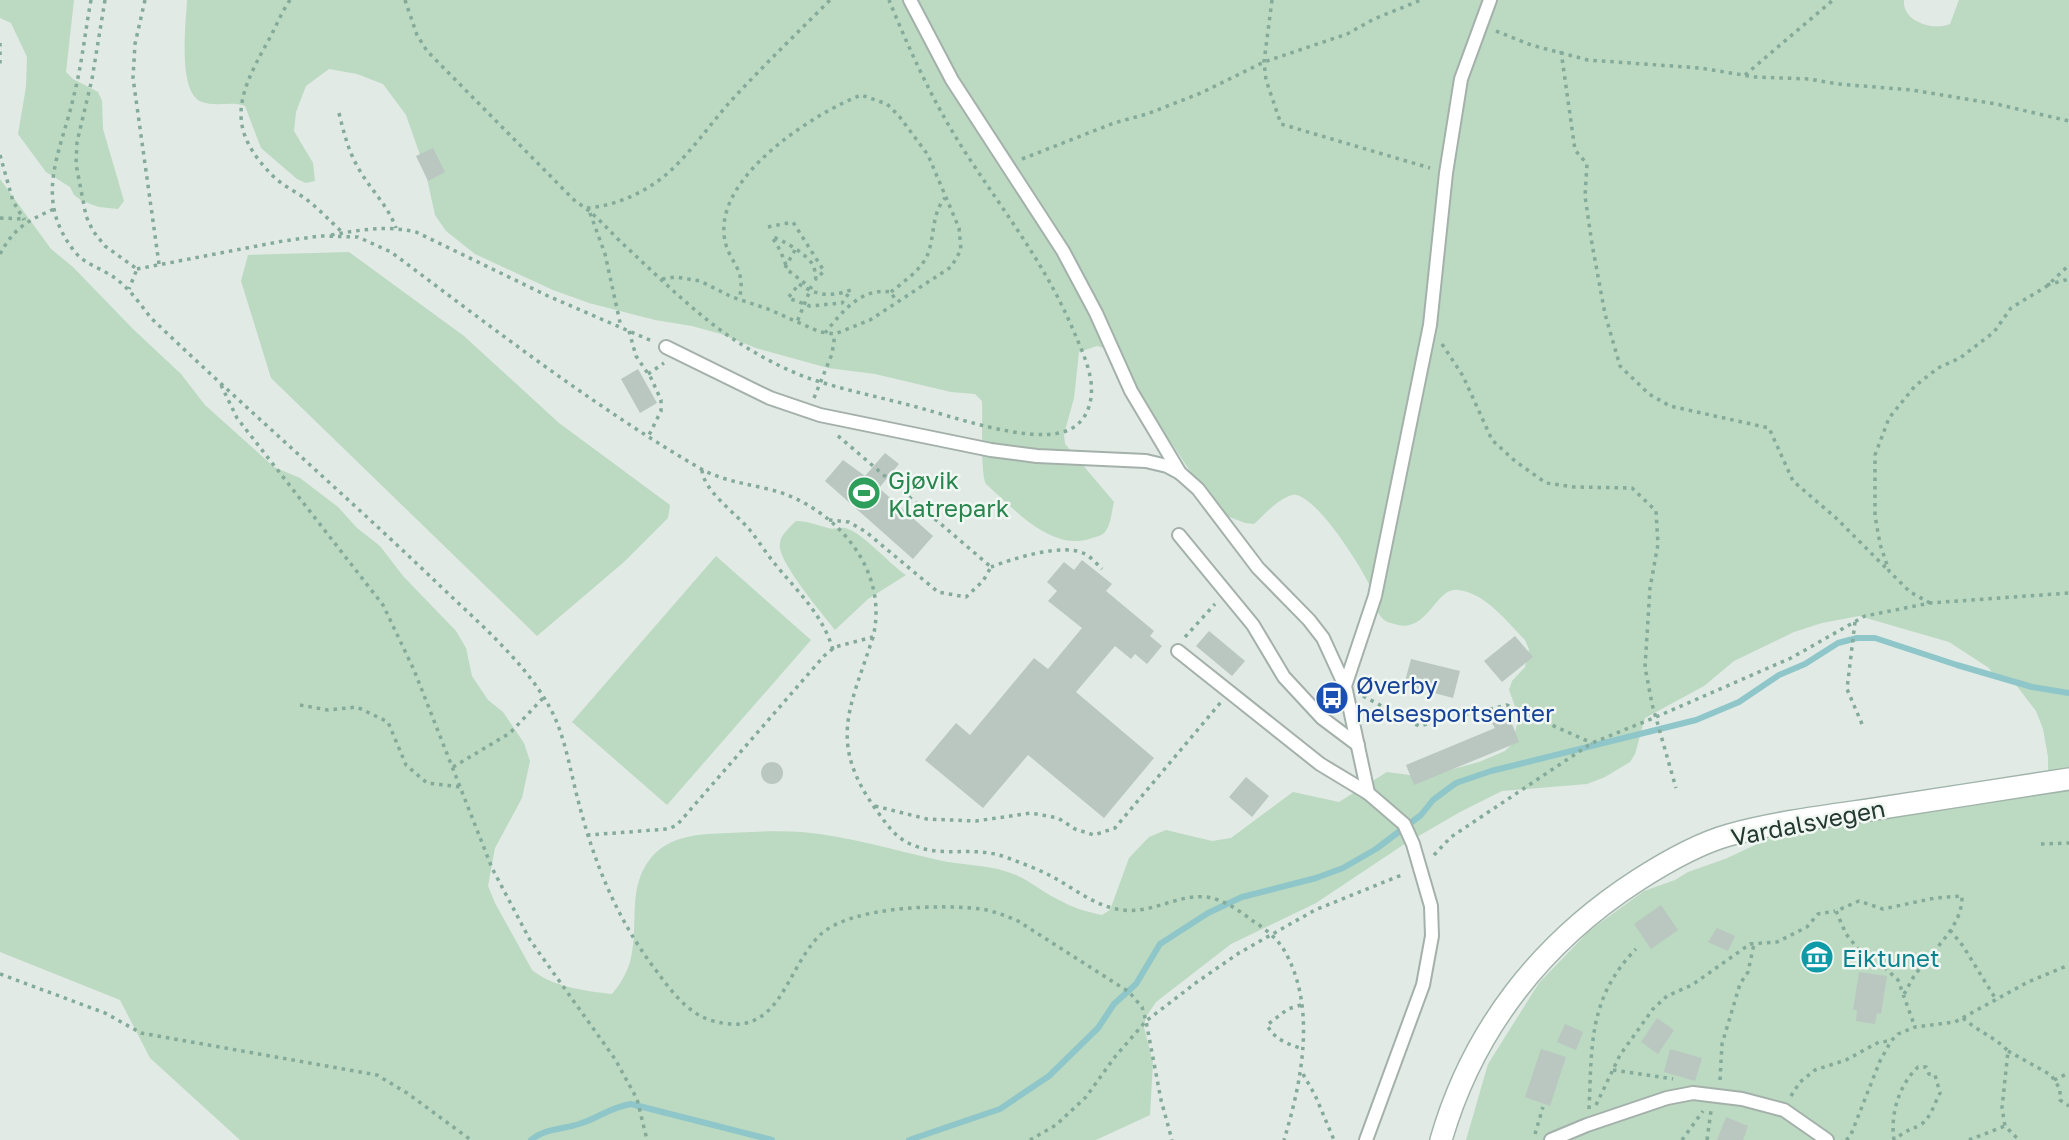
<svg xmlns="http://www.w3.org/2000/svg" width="2069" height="1140" viewBox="0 0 2069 1140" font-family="'Golos Text',sans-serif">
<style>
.green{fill:#bcd9c1}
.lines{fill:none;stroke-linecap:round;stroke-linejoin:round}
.stream{stroke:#8ec6c9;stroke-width:6}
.building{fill:#b9c7c0}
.service-casing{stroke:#a4b1ab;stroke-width:16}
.secondary-casing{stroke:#a1b4ab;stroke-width:24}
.path{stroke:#84aa9a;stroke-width:3.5;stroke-dasharray:3.5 5;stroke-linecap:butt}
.service{stroke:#fff;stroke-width:12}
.secondary{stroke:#fff;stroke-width:21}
.labels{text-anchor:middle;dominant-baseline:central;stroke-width:5;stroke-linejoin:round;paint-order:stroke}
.leisure-label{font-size:24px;fill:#27864d;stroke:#f1f7f3;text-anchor:start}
.transit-label{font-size:24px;fill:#164399;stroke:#f1f7f3;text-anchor:start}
.street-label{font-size:24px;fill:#233830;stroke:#f1f7f3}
.culture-label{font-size:24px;fill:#0d838f;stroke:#f1f7f3;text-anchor:start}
</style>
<rect width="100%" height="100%" fill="#e1eae5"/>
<!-- green -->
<g class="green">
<path d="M0,0H74L66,72L73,79L98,92L102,101L103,129L124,201L118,209L99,207L82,201L74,195L70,187L46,172L18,134L26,87L27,57L11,23L0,18Z"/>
<path d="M187,0H1904C1902,22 1934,31 1950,24L1959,0H2069V1140H1466L1488,1064L1539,983L1589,931L1644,891L1675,880L1688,872L1725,859L1768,839L1795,832L1939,809L2048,776V757L2043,729L2036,711L2013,681L1994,676L1989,668L1949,642L1859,616L1822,623L1794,632L1734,661L1704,686L1645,718L1635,754L1630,762L1605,777L1587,784L1502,791L1460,812L1403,845L1316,903L1231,944L1156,1002L1146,1017L1144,1027L1153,1063L1150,1115L1096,1140H240L150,1058L120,1000L0,952V179L51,249L73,267L133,329L181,374L205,405L274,467L300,478L338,507L357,528L380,546L403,576L456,631L466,648L472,676L488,700L503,712L524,743L530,761L522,798L495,848L488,886L495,903L532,970C552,987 586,991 612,994C622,982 630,968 632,952C638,920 628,888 650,859C669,835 700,834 728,833C752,832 777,830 802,832C848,836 893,850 938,860C964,866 990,864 1016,875C1030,881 1043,892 1057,899C1071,907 1086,912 1102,915L1110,910L1129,858L1149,837L1166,830L1212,841L1231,838L1293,792L1339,802L1387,772L1424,777L1479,762L1505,751L1512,744L1519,717L1509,690L1512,681L1525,667L1529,649L1525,640C1507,622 1486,593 1458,590C1436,587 1428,632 1398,625C1392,623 1387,623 1383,619C1375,612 1375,599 1372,590C1364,571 1314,490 1292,495C1278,499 1265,514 1254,524L1245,523L1227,516L1201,488L1138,392L1115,351L1097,346L1079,352L1074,398L1064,434L1065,444L1114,502C1112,510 1111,522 1107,529C1104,536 1095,537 1089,539C1050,551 1012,507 986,484C980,472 983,419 982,401L975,394L951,392L875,374L828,368L756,348L721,334L692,326L655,320L589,303L553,290L475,254L446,231L435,215L425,169L406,115L383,84L357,74L329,69L306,86L296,112L294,131L313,163L315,181L306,183L297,179L261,148L245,106C231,101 216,107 202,102C177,93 186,23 187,0Z"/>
<path d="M349,252L464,336L559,423L670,505L668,518L624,562L537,636L271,378L241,281L248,255Z"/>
<path d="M796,521C809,521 816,525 828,528C834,530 839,527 845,528C861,531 889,564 906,575L868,599L835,630C823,614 776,560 780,543C781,534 790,527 796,521Z"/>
<path d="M716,556L811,640L667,805L572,722Z"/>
</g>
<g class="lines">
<!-- stream -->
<g class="stream">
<path d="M531,1140C546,1128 561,1130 579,1124C599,1118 608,1108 631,1104L772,1140"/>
<path d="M909,1140L1000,1109L1049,1076L1098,1028L1114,1004L1136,984L1160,944L1208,913L1242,897L1316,878L1343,868L1376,849L1421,815L1433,800L1456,783L1491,771L1696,720L1739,702L1779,675L1805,664L1838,643L1857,638H1875L1957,665L2032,687L2069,693"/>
</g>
</g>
<!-- building -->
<g class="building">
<path d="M433,148L445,172L428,181L416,156Z"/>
<path d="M638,369L657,403L640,413L621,379Z"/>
<path d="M885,453L899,464L879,488L933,536L913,559L825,481L843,460L865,476Z"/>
<path d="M1082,560L1112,584L1106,591L1154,631L1150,636L1162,646L1147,664L1135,654L1131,659L1115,646L1076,692L1154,758L1104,818L1028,755L983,808L925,760L956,723L970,735L1034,658L1048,669L1082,628L1048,601L1057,591L1047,582L1064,562L1074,570Z"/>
<path d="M1209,631L1245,661L1232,676L1196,646Z"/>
<path d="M1515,636L1533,657L1502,682L1484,661Z"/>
<path d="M1411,659L1460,671L1453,698L1404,685Z"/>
<path d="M1509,716L1519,742L1414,785L1406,765L1495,728L1492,723Z"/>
<circle cx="772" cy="773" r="11"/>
<path d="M1246,777L1269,796L1252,817L1229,797Z"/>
<path d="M1661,905L1678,930L1651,949L1634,924Z"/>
<path d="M1717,928L1735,936L1728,951L1708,942Z"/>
<path d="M1859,972L1887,976L1881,1014L1877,1013L1875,1024L1856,1021L1857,1010H1853Z"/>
<path d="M1657,1018L1674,1030L1658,1054L1641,1042Z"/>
<path d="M1565,1024L1583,1032L1576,1050L1557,1042Z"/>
<path d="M1541,1049L1566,1057L1550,1106L1525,1097Z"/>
<path d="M1670,1049L1702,1058L1695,1081L1664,1072Z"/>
<path d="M1726,1117L1748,1126L1743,1140H1717Z"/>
</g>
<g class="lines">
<defs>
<g id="service">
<path d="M910,0L952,80L1063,251L1096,313L1131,391L1180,473L1198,489L1258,568L1309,620L1323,638L1345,686"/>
<path d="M666,347L770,398L820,415L991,450L1037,456L1146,461L1167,466L1180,473"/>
<path d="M1179,535L1253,625L1284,677L1322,718L1358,745"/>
<path d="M1178,651L1320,764L1368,793L1404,824L1413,844L1431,906L1432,936L1423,985L1366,1140"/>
<path d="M1368,793L1345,686L1375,596L1430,325L1446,173L1461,79L1490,0"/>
<path d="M1551,1140L1587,1125L1667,1098L1693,1093L1742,1099L1784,1110L1827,1140"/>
</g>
<path id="secondary" d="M1441,1140C1473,1029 1542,942 1638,880C1666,862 1697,844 1729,835C1776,822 1826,816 1875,809C1940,799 2004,789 2069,779"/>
</defs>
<!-- service casing -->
<use href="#service" class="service-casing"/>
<!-- secondary casing -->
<use href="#secondary" class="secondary-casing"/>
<!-- path -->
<g class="path">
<path d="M91,0C85,32 82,64 74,95C61,153 32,198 75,252C84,264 103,269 115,278C130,289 140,304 151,318C244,407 341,491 434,580C472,617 525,661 550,708C565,735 570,770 578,800C594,863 618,922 658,973C671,991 688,1013 710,1020C781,1042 783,972 820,935C850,906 942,904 981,909C994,911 1006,916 1018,921L1129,992L1142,1007L1146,1021L1161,1100L1172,1140"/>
<path d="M105,0L92,79L77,142L76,164L86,216L93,231L105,246L137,269L129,289"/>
<path d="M145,0L135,44L133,78L159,264"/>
<path d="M290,0C281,13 275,29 267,43C237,97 225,129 275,178C284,186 296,192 306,199C319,209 330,221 342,232"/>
<path d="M405,0L417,35L427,51L576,202C594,212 607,229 623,244C661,279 700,319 744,346C765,359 788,371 811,379C844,390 879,397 913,406C951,416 1026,443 1063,432C1088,425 1095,399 1090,376C1087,361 1080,346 1074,332C1046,265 1006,215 967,155C935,106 911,54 889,0"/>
<path d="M1272,0L1264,62L1266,80L1281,124L1430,168"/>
<path d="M1496,31L1531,45L1588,60L1700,68L1755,77L1809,79L1838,84L1912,90L1996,104L2069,121"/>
<path d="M0,43V67"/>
<path d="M1561,51L1575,150L1587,164L1585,196L1592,244L1605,314L1620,366L1649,394L1670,406L1769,428L1793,481L1836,518L1889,571"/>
<path d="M1745,75L1833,0"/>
<path d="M339,113C344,134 349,153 360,171C372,191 388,206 396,228"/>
<path d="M0,155L13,201L24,220"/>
<path d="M1022,159L1114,123L1147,114L1201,93L1264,62L1347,34L1374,19L1421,0"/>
<path d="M587,208C610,206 632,198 652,185C681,167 706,129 729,103C761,68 796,34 830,0"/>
<path d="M590,213L605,254L621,327"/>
<path d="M0,218L26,219"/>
<path d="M768,227L793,222"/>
<path d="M331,235C360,230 386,225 416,232L548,296L652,341"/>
<path d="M795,250L785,268L811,288L797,322"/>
<path d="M0,254C14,228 27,221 54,209"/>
<path d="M786,265L780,250L772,237C783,240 809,255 814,267C815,271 815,275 816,279L824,271L791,219"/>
<path d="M137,269L283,241L320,236L358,237L391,252C490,326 589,403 696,466C720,481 745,483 772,490C792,495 812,506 828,519C864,549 884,592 873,637L835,647L824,656L677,825L668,829L588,835"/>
<path d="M662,279L676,277L700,281L732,297L768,309L820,332L835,334L870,320L951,267L961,250L959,228L928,155L899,116L887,104L861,95C813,114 719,174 724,234C726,262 748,267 739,299"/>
<path d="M799,284C817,296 830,297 851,290L842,303L810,306L788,298Z"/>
<path d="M2047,285L2069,279"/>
<path d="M891,292C903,282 920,271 927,256C935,238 931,214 945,198"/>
<path d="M629,331L636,356L651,378L661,400V411L648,437"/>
<path d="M825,333C842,312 861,287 891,292L896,301"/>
<path d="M1442,344L1463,376L1492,440L1515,461L1546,483L1574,487L1632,488L1656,511L1658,544L1650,588L1645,667L1652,704L1676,788"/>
<path d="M648,374L664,363"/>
<path d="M221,385L237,418L383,605L414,670L492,868L530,940L615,1059L637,1099L647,1140"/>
<path d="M814,398L832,354L835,334"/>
<path d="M702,470C703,490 736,514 749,529C758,540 766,553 775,564C798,592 823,615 833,650"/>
<path d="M829,520L849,522L866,532L938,592L966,597L983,581L991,567L837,435"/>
<path d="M991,567C1012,559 1063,542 1085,554C1091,557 1097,564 1102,569"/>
<path d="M1930,603L1910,592L1889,571L1880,544L1875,516V455L1889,418L1915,386L1938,368L1960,358L1994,332L2011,308L2047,286L2069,265"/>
<path d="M1855,622L1847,689L1862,724"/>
<path d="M873,637C850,709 827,742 877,811C888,826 896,839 915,846C946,858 975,845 1008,858C1021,863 1035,868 1047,874C1072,886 1094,907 1123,910C1151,914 1178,894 1206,897C1223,899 1240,911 1253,921C1264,928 1277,938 1284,950C1317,1006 1302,1081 1284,1140"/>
<path d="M1185,637L1215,604"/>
<path d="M1363,696L1419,726L1507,705L1592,743"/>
<path d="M300,705L328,710L357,707L388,722L406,765L427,783L461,787"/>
<path d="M453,767L510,733L544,697"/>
<path d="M875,806L927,819L976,821L1031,813L1058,818L1075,829L1094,835L1115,828L1221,702"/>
<path d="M2041,844L2069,843"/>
<path d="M1434,855L1451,837L1592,743L1656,717L1791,658L1865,616L1930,603L2069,593"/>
<path d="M1950,930L1963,946L1997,1001"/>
<path d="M0,974L105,1013L141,1033L377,1075L407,1093L471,1140"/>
<path d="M1904,994C1908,988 1911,980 1915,975C1931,951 1963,927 1962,896L1935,898L1883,909L1859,901L1836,911L1846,934L1863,955L1884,967L1898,980L1915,1027"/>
<path d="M1301,1005L1288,1009L1267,1025C1275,1040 1288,1044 1303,1049"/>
<path d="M1963,1018C1977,1031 1995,1037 2008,1051L2002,1108L2005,1126L2019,1140"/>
<path d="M2008,1051L2051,1075L2060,1089V1100L2069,1106"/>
<path d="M1613,1070L1673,1079"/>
<path d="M1303,1074L1315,1095L1334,1140"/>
<path d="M1720,1080L1722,1044L1740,984L1748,972L1754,944"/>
<path d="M2054,1080L2069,1073"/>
<path d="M1791,1096L1800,1082L1815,1070L1846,1060L1879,1042L1891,1041"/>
<path d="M1596,1105L1620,1055L1653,1009L1667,996L1692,985L1750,944L1777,942L1807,927L1818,914L1835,911"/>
<path d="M1589,1109C1592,1046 1588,998 1636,949"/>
<path d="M1535,1134L1543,1107"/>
<path d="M1030,1140L1056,1125L1086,1097L1114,1058L1146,1021L1197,982L1239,953L1315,910L1404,874"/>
<path d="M1682,1140L1703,1111"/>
<path d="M1707,1140L1711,1111"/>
<path d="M1846,1140L1850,1137L1880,1061L1891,1041L1898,1034L1915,1027L1955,1022L2028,982L2069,965"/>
<path d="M1894,1140C1890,1114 1899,1085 1918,1067H1926L1929,1074L1935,1075L1940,1093C1935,1102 1930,1120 1920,1125C1909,1131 1905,1130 1895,1140"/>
<path d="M1969,1140L2005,1126"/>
</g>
<!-- service -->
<use href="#service" class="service"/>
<!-- secondary -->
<use href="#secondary" class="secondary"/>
</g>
<!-- icons -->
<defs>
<symbol id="stadium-disc" viewBox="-11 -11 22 22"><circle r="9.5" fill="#2e9e5b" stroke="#f1f7f3"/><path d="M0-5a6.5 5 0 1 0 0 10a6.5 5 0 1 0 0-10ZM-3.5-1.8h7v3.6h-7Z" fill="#fff"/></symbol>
<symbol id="bus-disc" viewBox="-11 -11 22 22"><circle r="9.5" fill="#1a4fb4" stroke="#f1f7f3"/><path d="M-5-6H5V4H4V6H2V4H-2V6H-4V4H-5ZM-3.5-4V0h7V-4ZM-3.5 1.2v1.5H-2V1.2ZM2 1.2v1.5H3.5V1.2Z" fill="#fff"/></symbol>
<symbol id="museum-disc" viewBox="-11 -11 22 22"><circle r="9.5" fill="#0f9aa8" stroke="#f1f7f3"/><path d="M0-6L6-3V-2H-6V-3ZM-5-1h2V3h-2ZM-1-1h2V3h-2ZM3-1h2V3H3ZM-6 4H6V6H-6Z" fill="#fff"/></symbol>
</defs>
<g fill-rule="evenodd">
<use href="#stadium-disc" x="845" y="474" width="38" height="38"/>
<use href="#bus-disc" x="1313" y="679" width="38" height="38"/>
<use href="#museum-disc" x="1798" y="938" width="38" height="38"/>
</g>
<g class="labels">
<!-- leisure labels -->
<g class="leisure-label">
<text x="888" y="479">Gjøvik<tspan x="888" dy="28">Klatrepark</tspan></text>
</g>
<!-- transit labels -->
<g class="transit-label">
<text x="1356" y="684">Øverby<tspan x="1356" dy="28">helsesportsenter</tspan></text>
</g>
<!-- street labels -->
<g class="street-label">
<text transform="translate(1808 822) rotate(-11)">Vardalsvegen</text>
</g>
<!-- culture labels -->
<g class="culture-label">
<text x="1842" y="957">Eiktunet</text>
</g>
</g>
</svg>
